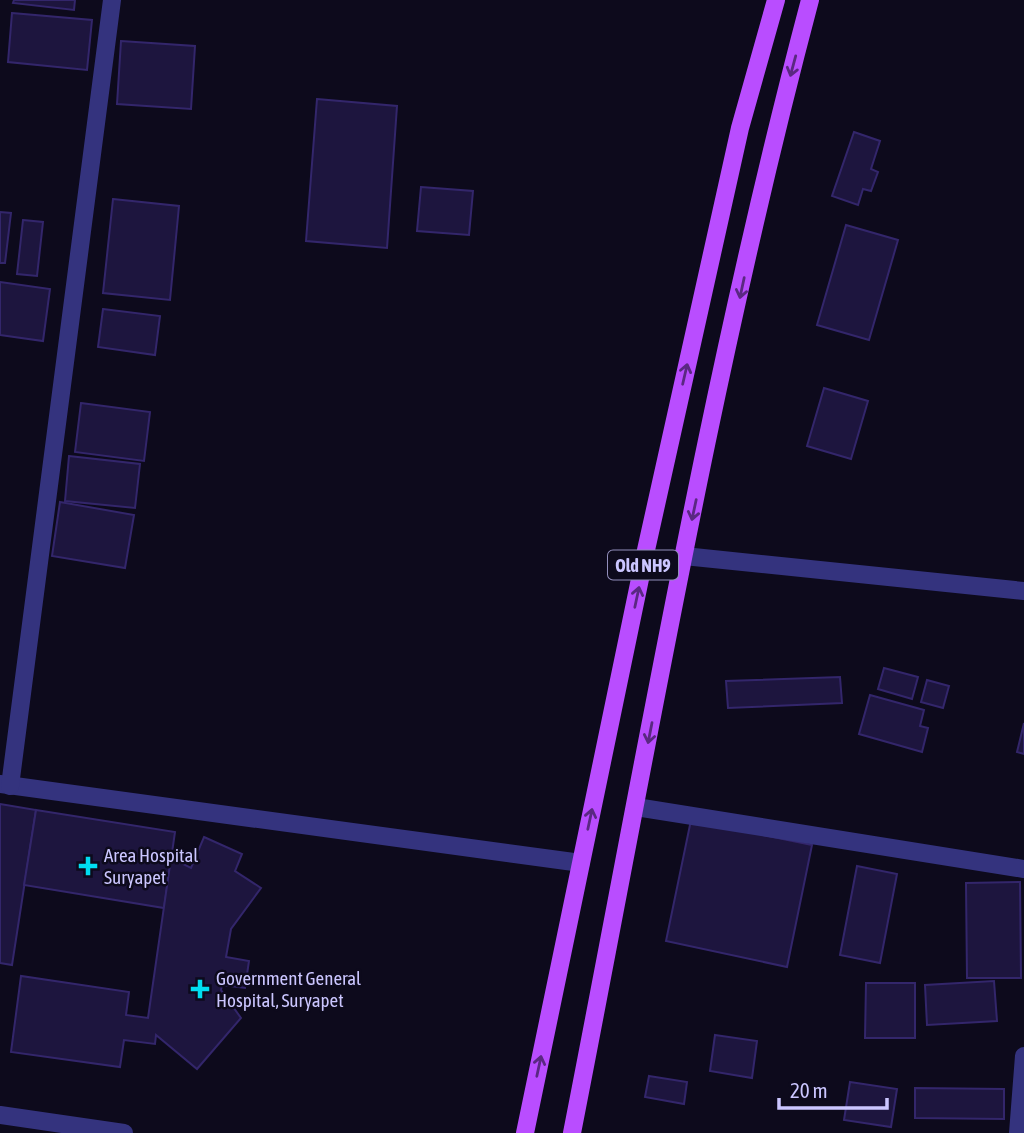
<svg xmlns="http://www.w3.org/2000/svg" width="1024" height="1133" viewBox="0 0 1024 1133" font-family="'Asap Condensed',sans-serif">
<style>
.building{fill:#1d153e;stroke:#33266b;stroke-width:2}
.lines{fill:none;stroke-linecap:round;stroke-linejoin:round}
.minor{stroke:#34337e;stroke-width:18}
.primary{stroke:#b94dff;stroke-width:18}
.oneway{stroke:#5a2882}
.poi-dot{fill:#00ddf1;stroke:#0d0a1c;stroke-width:2.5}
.labels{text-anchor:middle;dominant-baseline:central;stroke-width:5;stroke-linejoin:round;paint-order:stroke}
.shield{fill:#0d0a1c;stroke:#928ebb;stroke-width:2}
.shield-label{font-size:18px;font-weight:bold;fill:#cbc6ff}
.poi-label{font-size:19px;fill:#cbc6ff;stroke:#0d0a1c;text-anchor:start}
</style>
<rect width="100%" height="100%" fill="#0d0a1c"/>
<!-- building -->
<g class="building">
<path d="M14,0H75L74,10L13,3Z"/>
<path d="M12,13L92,20L87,70L8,62Z"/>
<path d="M121,41L195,46L191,109L117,104Z"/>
<path d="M317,99L397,106L387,248L306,241Z"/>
<path d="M854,132L880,141L871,169L878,172L871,191L863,189L858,205L832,196Z"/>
<path d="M421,187L473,191L469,235L417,231Z"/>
<path d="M113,199L179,206L170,300L103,293Z"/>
<path d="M0,212L11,213L5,263H0Z"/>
<path d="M23,220L43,222L37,276L17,274Z"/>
<path d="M846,225L898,240L869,340L817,325Z"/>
<path d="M0,282L50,289L43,341L0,335Z"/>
<path d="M103,309L160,316L155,355L98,347Z"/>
<path d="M824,388L868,401L851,459L807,446Z"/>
<path d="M81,403L150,412L144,461L75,452Z"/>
<path d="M69,456L140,464L135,508L65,501Z"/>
<path d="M60,502L134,515L125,568L52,556Z"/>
<path d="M884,668L918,677L912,699L878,689Z"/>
<path d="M840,677L842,703L728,708L726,681Z"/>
<path d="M927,680L949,686L943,708L921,702Z"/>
<path d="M870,695L924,710L920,726L928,728L922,752L859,734Z"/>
<path d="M1024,723V754L1017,752Z"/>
<path d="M0,804L36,810L12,965L0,963Z"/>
<path d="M36,810L175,832L164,908L24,885Z"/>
<path d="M691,820L812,845L787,967L666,941Z"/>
<path d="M204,837L242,854L235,871L261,888L231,929L226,957L249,961L245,988L222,985L221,990L241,1018L197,1069L156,1035L155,1044L124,1040L120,1067L11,1052L21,976L129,992L126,1015L148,1018L171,858L191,868Z"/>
<path d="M857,866L897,874L880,963L840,955Z"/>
<path d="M1020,882L1021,978H967L966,883Z"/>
<path d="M994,981L997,1021L927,1025L925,985Z"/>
<path d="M866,983H915V1038H865Z"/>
<path d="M715,1035L757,1041L752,1078L710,1071Z"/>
<path d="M649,1076L687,1082L684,1104L645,1097Z"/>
<path d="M850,1082L897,1089L891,1127L844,1120Z"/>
<path d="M915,1088L1004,1089V1119L915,1118Z"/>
</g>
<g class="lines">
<!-- minor -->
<g class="minor">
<path d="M684,556L1024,591"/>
<path d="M0,784L581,863"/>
<path d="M10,786L112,0"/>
<path d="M636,807L1024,869"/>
<path d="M0,1115L124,1133"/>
<path d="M1018,1133L1024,1056"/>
</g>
<!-- primary -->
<g class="primary">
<path d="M525,1133L646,550L740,128L776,0"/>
<path d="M572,1133C646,755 711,373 810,0"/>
</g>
</g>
<!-- one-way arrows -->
<defs><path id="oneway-shaft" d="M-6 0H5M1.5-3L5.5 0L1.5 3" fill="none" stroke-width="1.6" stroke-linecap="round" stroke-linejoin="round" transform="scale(1.75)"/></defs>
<g class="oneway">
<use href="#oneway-shaft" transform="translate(793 66) rotate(105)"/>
<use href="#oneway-shaft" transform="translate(742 288) rotate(102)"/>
<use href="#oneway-shaft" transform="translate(685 374) rotate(-77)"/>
<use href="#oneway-shaft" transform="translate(694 510) rotate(102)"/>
<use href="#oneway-shaft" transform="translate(637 597) rotate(-78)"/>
<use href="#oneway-shaft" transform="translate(650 733) rotate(101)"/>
<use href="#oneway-shaft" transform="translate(590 819) rotate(-78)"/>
<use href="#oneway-shaft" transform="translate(539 1066) rotate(-78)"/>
</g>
<!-- markers -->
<g class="poi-dot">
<path d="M84.5 855.5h7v7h7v7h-7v7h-7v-7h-7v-7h7z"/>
<path d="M196.5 978.5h7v7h7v7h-7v7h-7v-7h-7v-7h7z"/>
</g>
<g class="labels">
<!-- shield labels -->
<rect class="shield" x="608" y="550.5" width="70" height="29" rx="5"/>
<g class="shield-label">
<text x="643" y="565">Old NH9</text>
</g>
<!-- poi labels -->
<g class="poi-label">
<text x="104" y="855">Area Hospital<tspan x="104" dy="22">Suryapet</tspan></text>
<text x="216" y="978">Government General<tspan x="216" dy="22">Hospital, Suryapet</tspan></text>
</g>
</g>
<!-- scale -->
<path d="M779 1098v10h108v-10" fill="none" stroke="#cbc6ff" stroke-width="3.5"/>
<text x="790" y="1098" font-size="21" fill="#cbc6ff" stroke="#0d0a1c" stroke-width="5" paint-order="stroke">20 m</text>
</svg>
